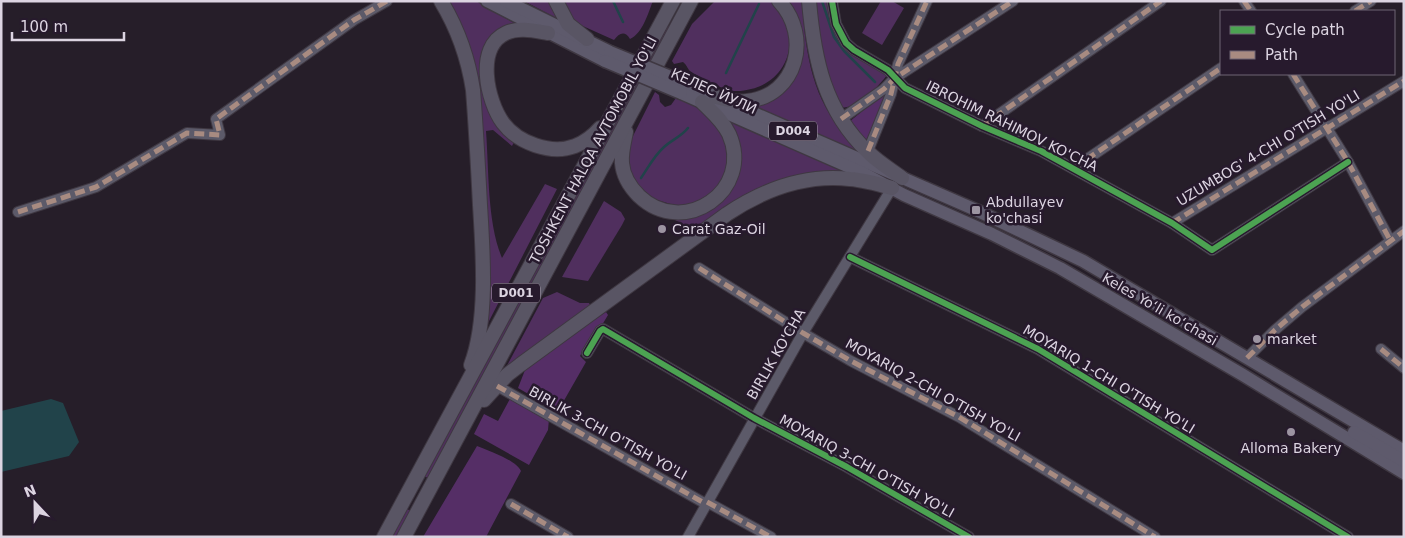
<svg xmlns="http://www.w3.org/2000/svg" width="1405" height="538" viewBox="0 0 1405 538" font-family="'DejaVu Sans',sans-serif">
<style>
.green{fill:#502f5e}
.forest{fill:#552e66}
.water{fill:#21434a}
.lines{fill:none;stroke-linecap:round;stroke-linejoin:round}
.stream{stroke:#21434a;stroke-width:2.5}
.minor-casing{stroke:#3f3842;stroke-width:12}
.major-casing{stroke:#3f3842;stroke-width:15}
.highway-casing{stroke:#3f3842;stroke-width:16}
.minor{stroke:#5c5a69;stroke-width:10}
.major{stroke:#5e5a6c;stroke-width:12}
.highway{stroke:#595564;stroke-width:14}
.major-bridge-casing{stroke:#3f3842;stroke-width:15;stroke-linecap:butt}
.major-bridge{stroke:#5e5a6c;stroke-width:12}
.quiet{stroke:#a88b81;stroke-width:5;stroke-dasharray:10 5;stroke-linecap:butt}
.cycleway-casing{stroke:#271a2d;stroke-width:9}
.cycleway{stroke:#4ca352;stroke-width:6}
.poi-dot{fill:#9c94a1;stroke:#271a2d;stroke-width:2}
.labels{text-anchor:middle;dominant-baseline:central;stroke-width:5;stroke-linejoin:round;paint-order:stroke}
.shield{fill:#271a2d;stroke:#a69cab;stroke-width:1}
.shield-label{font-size:12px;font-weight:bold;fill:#dcd4e1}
.street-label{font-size:14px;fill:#dcd4e1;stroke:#271a2d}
.poi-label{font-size:14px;fill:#dcd4e1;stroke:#271a2d;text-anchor:start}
</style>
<rect width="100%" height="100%" fill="#261e29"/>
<!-- green -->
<g class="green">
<path d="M447,1H476L521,27H512L483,68L515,140L512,146L493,130L486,131C489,170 487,222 502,258L545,184L557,189L487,325L478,78L469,46Z"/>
<path d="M524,1H551L560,20Z"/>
<path d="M561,1H653C648,13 643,33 630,39C625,30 619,33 614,40L576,23Z"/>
<path d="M715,1H772C802,30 793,79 751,89C744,91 735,92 728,90C718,87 699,77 690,71C687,68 687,65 683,62L674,64L672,61L692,24Z"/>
<path d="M786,1H802C805,45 810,93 840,128C849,139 860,148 870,158L750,106L794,76Z"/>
<path d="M813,1H830L834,28L887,75C880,85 859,106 847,107C844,108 841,107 839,106L826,80Z"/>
<path d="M881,1H892L904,8L882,45L862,33Z"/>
<path d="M666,25L670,27L428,478L424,476Z"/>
<path d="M655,92L659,95L660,102L665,107L671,105L676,98L701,108L725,136L729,157L724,180L709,196L692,205L677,206L654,199L637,185L627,171L629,144Z"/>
<path d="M728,119L853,175L815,176L694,235L683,224L673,219L693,217L712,210L724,200L731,188Z"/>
<path d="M604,201L621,212L625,219L622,225L588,281L562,277Z"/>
<path d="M557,292L580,303H589L592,309L502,375L543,298Z"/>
<path d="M407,509L411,511L397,537H392Z"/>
</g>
<!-- forest -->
<g class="forest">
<path d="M887,91L868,137L866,140L863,139L849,122Z"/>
<path d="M606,312L608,315L602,325L589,339L580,356L586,362L558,411L518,388L527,365Z"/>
<path d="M511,397L549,419L548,430L529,465L474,434L484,414L498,421Z"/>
<path d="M477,446C489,451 516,460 521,471L486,537H423Z"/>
</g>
<!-- water -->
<path class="water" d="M51,399L63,403L79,442L69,456L1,472V411Z"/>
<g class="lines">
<!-- stream -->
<g class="stream">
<path d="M613,1L623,22"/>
<path d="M822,1L834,37L844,51L875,82"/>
<path d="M726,73L759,4"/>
<path d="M641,178C648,168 654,156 663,148C671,140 681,137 688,128"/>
</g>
<defs>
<g id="minor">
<path d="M832,1L836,24L846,43L854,50L888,70L905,88L982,126L1041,151L1172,223L1212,250L1348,162"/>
<path d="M1244,1L1251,11"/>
<path d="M1355,11L1371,1"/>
<path d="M1293,74L1348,162L1390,240"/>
<path d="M841,119L884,89L895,78L1013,1"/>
<path d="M982,126L1161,1"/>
<path d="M868,151L891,94L898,64L927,1"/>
<path d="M1074,168L1221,68"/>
<path d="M18,212L96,187L187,133L220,135L216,119L354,20L387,1"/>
<path d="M1172,223L1404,81"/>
<path d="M850,257L1038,349L1348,537"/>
<path d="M699,268L803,333L851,361L959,417L1155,537"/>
<path d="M1381,349L1404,368"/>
<path d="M587,353L600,331L603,329L754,418L847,467L969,537"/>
<path d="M1247,358L1275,330L1302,307L1404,231"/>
<path d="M497,386L706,504"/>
<path d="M707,502L771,537"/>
<path d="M511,504L568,537"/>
<path d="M688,537L803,333L892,188"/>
</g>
<g id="major">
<path d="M487,1L605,61"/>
<path d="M506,1L610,52"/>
<path d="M685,83L976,210L1083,261L1404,451"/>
<path d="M681,93L863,173L904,195L992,234L1060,268L1243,375L1404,473"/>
<path d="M1354,432L1404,461"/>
</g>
<g id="highway">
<path d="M441,1C458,29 468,57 473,90C476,128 478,166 480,205C483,253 488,320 471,365"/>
<path d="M556,1L568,24L587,39"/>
<path d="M809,1C814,59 824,110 868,152C878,162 890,169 902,178"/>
<path d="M548,33C535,31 519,27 506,33C475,47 487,101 503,123C518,143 551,155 575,146C585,142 593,136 600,128"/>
<path d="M716,97C726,99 736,103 747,101C797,96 812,36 779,1"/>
<path d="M626,132C624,142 621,153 622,163C623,176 629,186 639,196C684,239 754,190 729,134C723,121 712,112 702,102"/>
<path d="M484,400L507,375L520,365L727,214C763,190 806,174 850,179C864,180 878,184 892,188"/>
<path d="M384,537L673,1"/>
<path d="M404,537L691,1"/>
</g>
</defs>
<!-- minor casing -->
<use href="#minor" class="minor-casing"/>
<!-- major casing -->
<use href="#major" class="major-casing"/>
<!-- highway casing -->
<use href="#highway" class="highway-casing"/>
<!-- minor -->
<use href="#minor" class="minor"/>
<!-- major -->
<use href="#major" class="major"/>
<!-- highway -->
<use href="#highway" class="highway"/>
<defs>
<g id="major-bridge">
<path d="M610,52L685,83"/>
<path d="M605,61L681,93"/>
</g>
</defs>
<!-- major-bridge casing -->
<use href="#major-bridge" class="major-bridge-casing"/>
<!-- major-bridge -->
<use href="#major-bridge" class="major-bridge"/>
<!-- quiet -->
<g class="quiet">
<path d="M1244,1L1251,11"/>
<path d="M1355,11L1371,1"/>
<path d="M1293,74L1348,162L1390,240"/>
<path d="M841,119L884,89L895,78L1013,1"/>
<path d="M982,126L1161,1"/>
<path d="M868,151L891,94L898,64L927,1"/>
<path d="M1074,168L1221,68"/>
<path d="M18,212L96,187L187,133L220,135L216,119L354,20L387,1"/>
<path d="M1172,223L1404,81"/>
<path d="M699,268L803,333L851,361L959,417L1155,537"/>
<path d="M1381,349L1404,368"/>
<path d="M1247,358L1275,330L1302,307L1404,231"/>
<path d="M497,386L706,504"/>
<path d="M707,502L771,537"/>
<path d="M511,504L568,537"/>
</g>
<defs>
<g id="cycleway">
<path d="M832,1L836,24L846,43L854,50L888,70L905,88L982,126L1041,151L1172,223L1212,250L1348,162"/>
<path d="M850,257L1038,349L1348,537"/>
<path d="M587,353L600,331L603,329L754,418L847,467L969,537"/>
</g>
</defs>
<!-- cycleway casing -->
<use href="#cycleway" class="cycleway-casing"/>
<!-- cycleway -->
<use href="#cycleway" class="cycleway"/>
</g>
<!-- markers -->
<g class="poi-dot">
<rect x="971" y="205" width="10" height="10" rx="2.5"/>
<circle cx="662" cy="229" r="5"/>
<circle cx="1257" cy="339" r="5"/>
<circle cx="1291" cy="432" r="5"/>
</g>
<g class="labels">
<!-- shield labels -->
<g class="shield">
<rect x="769" y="121.5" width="48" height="19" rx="4"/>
<rect x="492" y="283.5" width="48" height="19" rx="4"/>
</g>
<g class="shield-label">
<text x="793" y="131">D004</text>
<text x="516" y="293">D001</text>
</g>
<!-- street labels -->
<g class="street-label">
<text transform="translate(714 91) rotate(24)">КЕЛЕС ЙУЛИ</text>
<text transform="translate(1012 126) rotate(26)">IBROHIM RAHIMOV KO'CHA</text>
<text transform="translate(1268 148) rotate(-31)">UZUMBOG' 4-CHI O'TISH YO'LI</text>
<text transform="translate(593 150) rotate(-62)">TOSHKENT HALQA AVTOMOBIL YO'LI</text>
<text transform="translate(1160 309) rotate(30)">Keles Yoʻli koʻchasi</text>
<text transform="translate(776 354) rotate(-60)">BIRLIK KO'CHA</text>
<text transform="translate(1109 379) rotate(31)">MOYARIQ 1-CHI O'TISH YO'LI</text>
<text transform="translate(933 390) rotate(29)">MOYARIQ 2-CHI O'TISH YO'LI</text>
<text transform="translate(608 433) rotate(29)">BIRLIK 3-CHI O'TISH YO'LI</text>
<text transform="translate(867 466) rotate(29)">MOYARIQ 3-CHI O'TISH YO'LI</text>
</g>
<!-- poi labels -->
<g class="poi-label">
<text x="986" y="202">Abdullayev<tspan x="986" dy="16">ko'chasi</tspan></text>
<text x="672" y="229">Carat Gaz-Oil</text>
<text x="1267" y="339">market</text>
<text x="1291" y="448" text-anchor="middle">Alloma Bakery</text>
</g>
</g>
<!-- border -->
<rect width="1405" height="538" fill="none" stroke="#dcd4e1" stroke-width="5"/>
<!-- legend -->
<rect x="1220" y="10" width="175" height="65" fill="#271a2d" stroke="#6f6475"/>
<rect x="1230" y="26" width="25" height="8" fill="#4ca352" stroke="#6f6475"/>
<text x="1265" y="35" font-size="15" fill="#dcd4e1">Cycle path</text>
<rect x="1230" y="51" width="25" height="8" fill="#a88b81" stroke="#6f6475"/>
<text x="1265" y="60" font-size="15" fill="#dcd4e1">Path</text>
<!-- north arrow -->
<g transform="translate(35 503) rotate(338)" stroke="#271a2d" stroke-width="4" paint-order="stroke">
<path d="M0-4L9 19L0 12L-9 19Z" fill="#dcd4e1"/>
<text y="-8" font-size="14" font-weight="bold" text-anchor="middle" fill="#dcd4e1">N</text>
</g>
<!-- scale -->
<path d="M12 32v8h112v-8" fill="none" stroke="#dcd4e1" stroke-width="2.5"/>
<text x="20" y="32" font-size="15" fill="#dcd4e1" stroke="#271a2d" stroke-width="4" paint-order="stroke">100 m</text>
</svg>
